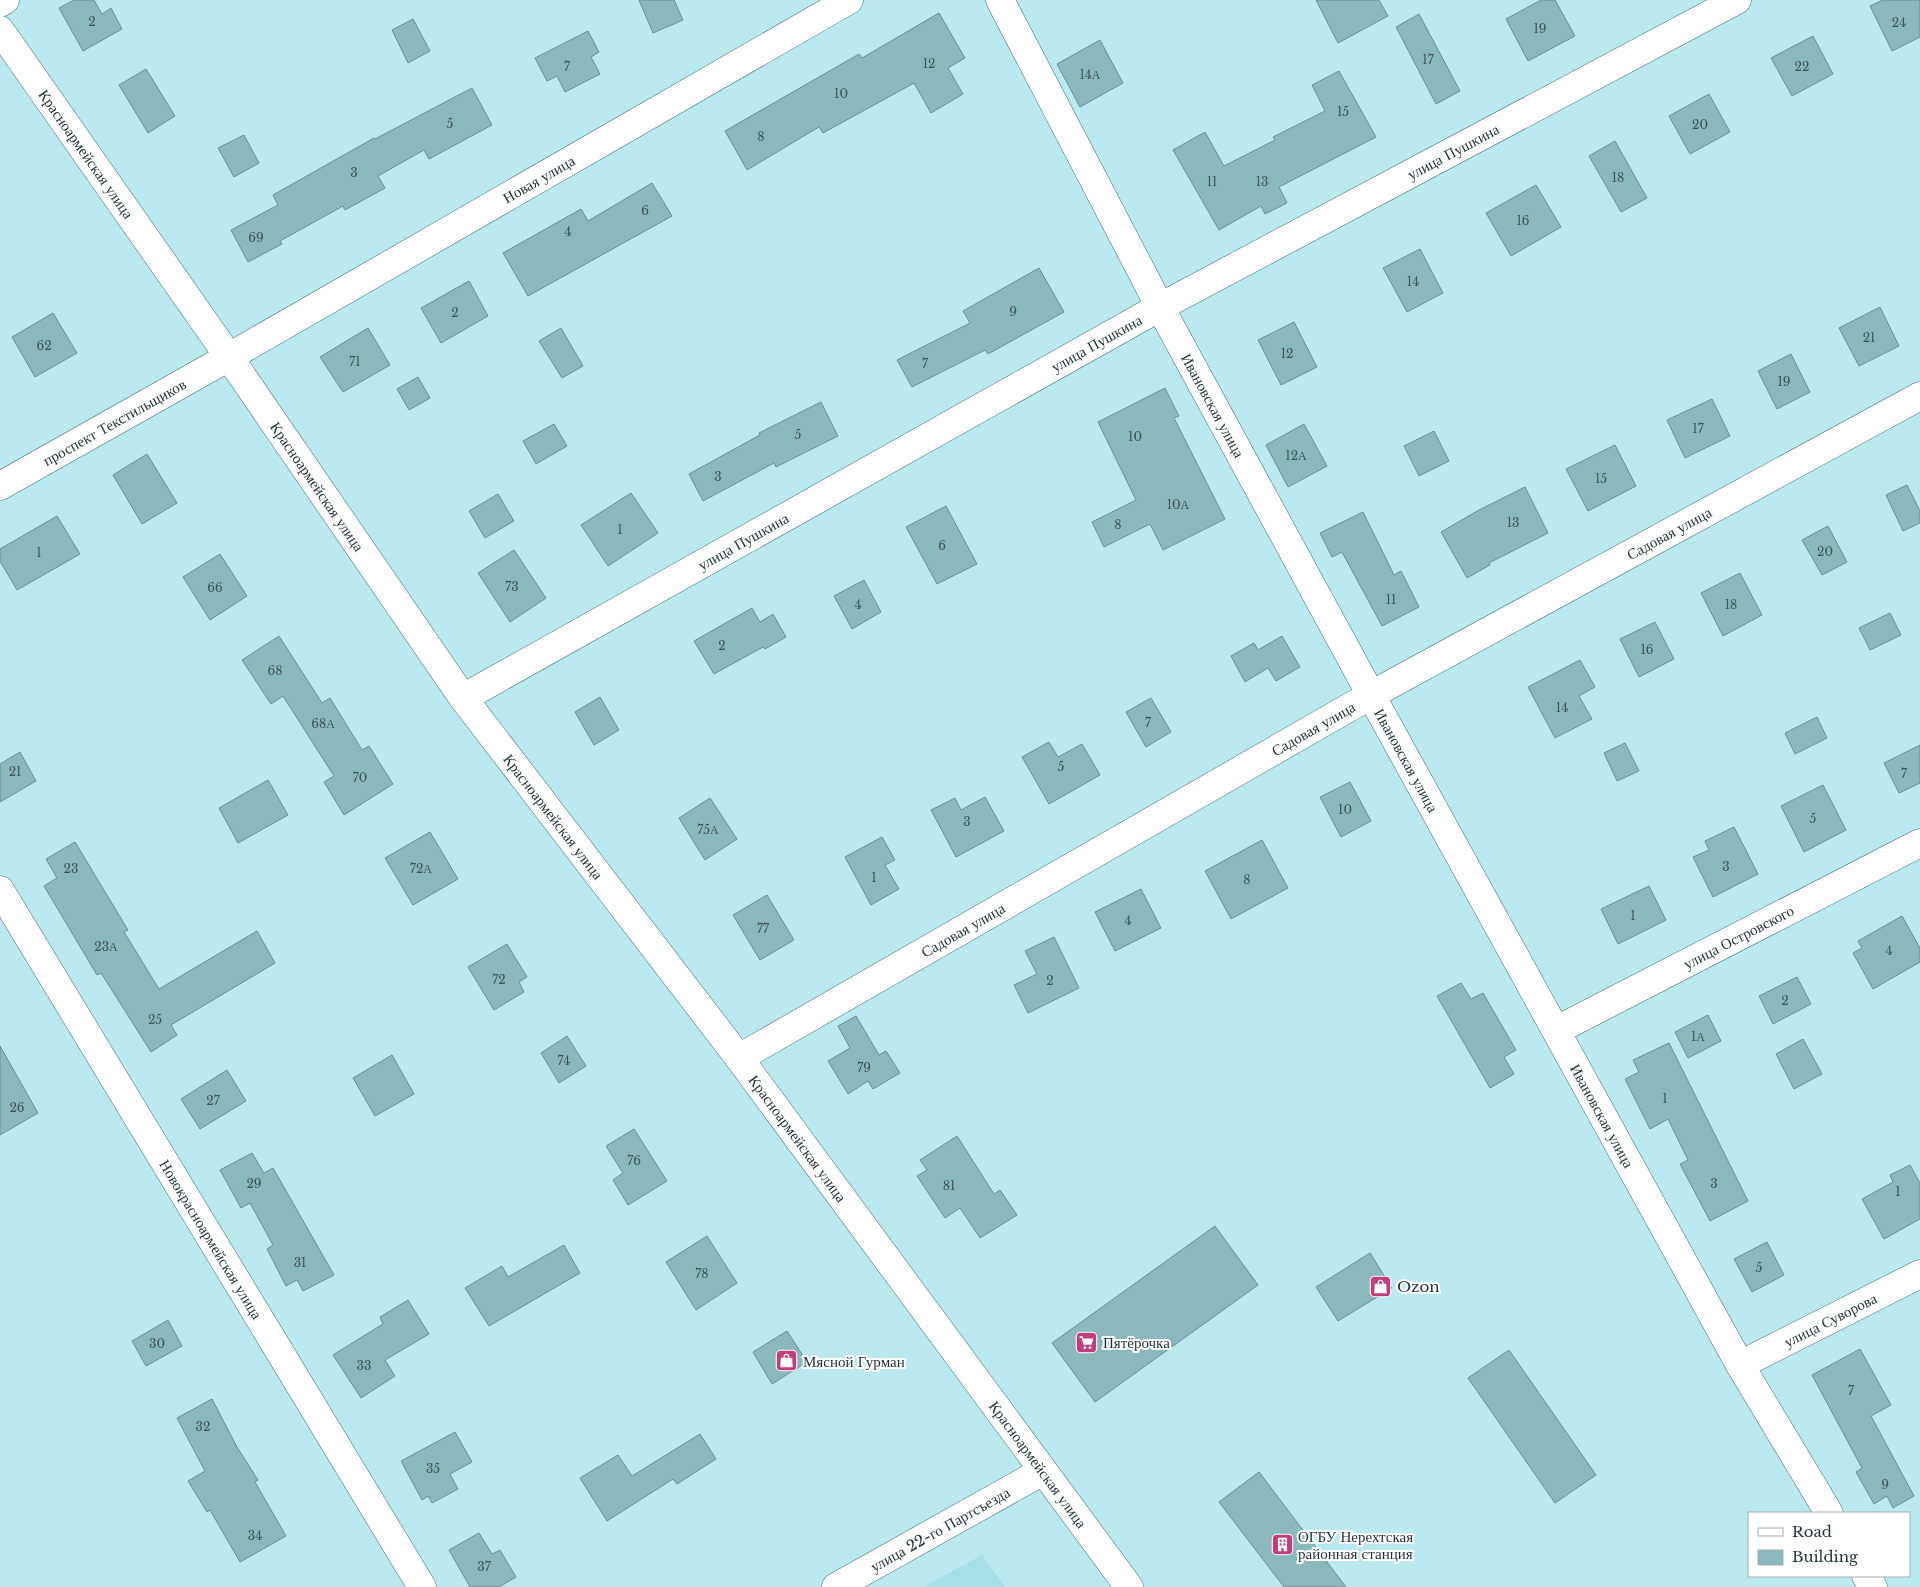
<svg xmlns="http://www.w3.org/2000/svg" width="1920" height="1587" viewBox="0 0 1920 1587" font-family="'Libre Baskerville',serif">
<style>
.built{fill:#a6e0e6}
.building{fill:#8ab9bd;stroke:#628f94}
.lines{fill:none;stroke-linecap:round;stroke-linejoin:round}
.street-casing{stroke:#406d72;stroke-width:29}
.secondary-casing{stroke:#406d72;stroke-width:29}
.street{stroke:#fff;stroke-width:28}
.secondary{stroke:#fff;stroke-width:28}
.labels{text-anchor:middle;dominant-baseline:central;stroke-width:4;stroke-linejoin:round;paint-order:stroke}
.number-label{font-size:12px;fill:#395356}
.street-label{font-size:15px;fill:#1e3133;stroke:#fff}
.poi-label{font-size:15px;fill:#1e3133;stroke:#fff;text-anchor:start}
</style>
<rect width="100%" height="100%" fill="#baeaef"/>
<!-- built -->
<path class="built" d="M982,1555L1005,1587H923Z"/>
<!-- building -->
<g class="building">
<path d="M74,0H94L102,14L111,8L122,29L83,51L59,8Z"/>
<path d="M639,0H674L683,20L653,33Z"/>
<path d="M1316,0H1379L1388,16L1338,43Z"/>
<path d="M1541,0H1555L1575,36L1528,61L1506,19Z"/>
<path d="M1883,0H1920V37L1892,51L1870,6Z"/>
<path d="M939,13L965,58L948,68L963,94L931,113L914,83L823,133L819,127L747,170L725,131L859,54L862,58Z"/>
<path d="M1419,14L1460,91L1436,104L1396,27Z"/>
<path d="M413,19L430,51L408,63L392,30Z"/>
<path d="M588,31L599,52L591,57L600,74L565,92L557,76L547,81L535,58Z"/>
<path d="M1813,36L1833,74L1792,96L1771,58Z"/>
<path d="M1100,40L1123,83L1080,107L1057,64Z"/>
<path d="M146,69L175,116L148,133L119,85Z"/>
<path d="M1339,71L1376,137L1279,187L1287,203L1265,214L1261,206L1219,230L1173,150L1205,132L1224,166L1275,140L1273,137L1325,111L1312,85Z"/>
<path d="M472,88L492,125L429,159L424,150L378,176L385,188L345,210L343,206L280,241L282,244L248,262L231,230L278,205L273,195L374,138L375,139Z"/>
<path d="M1709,94L1730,132L1690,154L1669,116Z"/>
<path d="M244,135L259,163L234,177L218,148Z"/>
<path d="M1615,141L1647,198L1621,212L1589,156Z"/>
<path d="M652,183L672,216L528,296L503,253L581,209L588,221Z"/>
<path d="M1536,185L1561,227L1511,256L1486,213Z"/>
<path d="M1420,249L1443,293L1407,312L1383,268Z"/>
<path d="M1039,268L1064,312L988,354L985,350L912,387L897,360L970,323L963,311Z"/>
<path d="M469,281L488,316L441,343L421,308Z"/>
<path d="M1880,307L1899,346L1859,366L1839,328Z"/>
<path d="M53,313L77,353L35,377L12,337Z"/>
<path d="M1294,322L1317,367L1281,385L1258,340Z"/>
<path d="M368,328L390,365L343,392L320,357Z"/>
<path d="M561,328L583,366L562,378L539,341Z"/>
<path d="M1791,354L1810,392L1777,409L1758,371Z"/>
<path d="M418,377L430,398L409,410L397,389Z"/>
<path d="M1165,388L1179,416L1174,418L1225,519L1163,550L1150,524L1104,547L1092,522L1136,500L1098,422Z"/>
<path d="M1712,399L1730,436L1685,458L1667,420Z"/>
<path d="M821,402L838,436L776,467L774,463L703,501L689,474L760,435L759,433Z"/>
<path d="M554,424L567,446L536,464L523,441Z"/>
<path d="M1304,424L1327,466L1288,487L1266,445Z"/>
<path d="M1434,431L1449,461L1419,476L1404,446Z"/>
<path d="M1615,445L1636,486L1588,511L1566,469Z"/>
<path d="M147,454L177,503L142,524L113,475Z"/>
<path d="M1907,485L1920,511V523L1903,531L1886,495Z"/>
<path d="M1525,487L1548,533L1489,563L1490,565L1467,578L1441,532L1479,510Z"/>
<path d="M631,493L658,533L608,566L581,525Z"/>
<path d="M498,494L514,521L485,538L469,511Z"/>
<path d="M946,506L977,564L937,584L906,527Z"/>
<path d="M1363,512L1394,575L1401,571L1419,607L1382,626L1342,552L1332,557L1320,533Z"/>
<path d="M57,516L80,554L17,590L0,561V549Z"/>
<path d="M1828,526L1847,562L1822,575L1802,540Z"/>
<path d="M514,550L546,598L510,622L478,573Z"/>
<path d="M220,554L247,596L210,620L183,577Z"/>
<path d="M1740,573L1762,615L1723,636L1701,593Z"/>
<path d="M864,580L881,612L852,629L834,596Z"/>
<path d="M752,608L760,622L773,614L786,637L765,649L763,647L714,674L694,641Z"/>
<path d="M1890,613L1901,635L1870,650L1859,628Z"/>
<path d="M1655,622L1674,659L1639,677L1620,639Z"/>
<path d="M279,636L322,703L330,698L362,750L369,746L393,784L344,815L324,782L334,776L283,696L271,704L242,660Z"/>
<path d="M1282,636L1300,667L1276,681L1268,668L1245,682L1231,656L1254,643L1258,650Z"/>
<path d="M1580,660L1595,687L1579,696L1592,719L1555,738L1528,687Z"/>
<path d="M600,697L619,730L594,745L575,712Z"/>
<path d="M1151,698L1171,732L1146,747L1126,712Z"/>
<path d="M1817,717L1827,738L1795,754L1785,733Z"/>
<path d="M1049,742L1058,757L1082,744L1100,775L1049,804L1022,757Z"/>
<path d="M1625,743L1639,771L1617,781L1604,753Z"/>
<path d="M1920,745V783L1899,793L1884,763Z"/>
<path d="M20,752L36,781L0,802V764Z"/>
<path d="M268,780L288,815L238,843L219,808Z"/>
<path d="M1350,782L1371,821L1341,837L1320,797Z"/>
<path d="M1823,785L1846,830L1804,852L1781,806Z"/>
<path d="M985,797L1004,831L956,857L931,810L955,798L961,810Z"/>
<path d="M710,798L737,839L705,860L679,818Z"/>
<path d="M1734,827L1758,874L1713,897L1693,857L1709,850L1705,841Z"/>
<path d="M430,832L458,879L413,905L385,858Z"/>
<path d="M882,837L895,860L885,865L899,889L871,905L845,857Z"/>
<path d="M1262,840L1288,888L1231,919L1205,871Z"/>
<path d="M75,842L128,930L124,932L159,989L257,931L275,963L171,1025L177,1035L151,1052L101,973L97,975L44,886L57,878L46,859Z"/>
<path d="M1649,886L1666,920L1618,944L1601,909Z"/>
<path d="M1141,889L1161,928L1115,951L1095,912Z"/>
<path d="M767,895L794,940L760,960L733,915Z"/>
<path d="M1902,916L1920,948V962L1873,989L1853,953L1862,948L1858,941Z"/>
<path d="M1054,937L1079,988L1028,1013L1014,985L1037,974L1025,951Z"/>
<path d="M507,944L527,977L519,982L524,992L494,1010L468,967Z"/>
<path d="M1797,977L1811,1004L1773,1024L1759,996Z"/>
<path d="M1461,983L1471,999L1483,993L1516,1050L1504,1057L1514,1074L1490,1088L1437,996Z"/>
<path d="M1708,1015L1721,1041L1688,1058L1675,1032Z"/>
<path d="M856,1016L879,1055L886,1051L900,1073L873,1089L868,1081L848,1094L828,1061L850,1048L838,1026Z"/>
<path d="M567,1036L586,1066L559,1083L541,1053Z"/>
<path d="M1803,1039L1822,1074L1794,1089L1776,1054Z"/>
<path d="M1669,1043L1748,1201L1710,1221L1680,1164L1688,1160L1668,1119L1650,1129L1625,1079L1639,1072L1633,1060Z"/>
<path d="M0,1046L38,1113L0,1135Z"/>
<path d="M392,1055L414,1094L375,1116L353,1078Z"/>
<path d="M227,1070L246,1101L200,1129L181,1099Z"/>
<path d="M634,1129L667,1181L628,1205L613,1180L623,1173L606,1146Z"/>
<path d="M957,1136L994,1194L1000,1190L1017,1215L980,1238L960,1208L945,1218L917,1176L927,1170L920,1160Z"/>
<path d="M252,1153L264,1173L273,1168L334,1275L303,1291L297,1280L286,1286L267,1249L273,1245L250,1203L241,1208L220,1170Z"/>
<path d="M1910,1165L1920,1183V1219L1884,1239L1862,1199L1893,1182L1890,1175Z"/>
<path d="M1215,1226L1258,1285L1095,1402L1052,1343Z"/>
<path d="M707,1236L737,1283L696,1310L666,1262Z"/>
<path d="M1767,1242L1784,1275L1752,1292L1734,1259Z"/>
<path d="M564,1245L580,1273L489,1326L465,1288L502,1266L508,1277Z"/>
<path d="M1370,1253L1392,1288L1338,1321L1316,1287Z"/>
<path d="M408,1300L429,1334L385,1360L395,1376L361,1398L333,1355L383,1324L380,1317Z"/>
<path d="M168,1320L182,1346L146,1366L132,1341Z"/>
<path d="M787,1331L807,1362L772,1384L753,1352Z"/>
<path d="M1860,1349L1891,1405L1871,1416L1914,1496L1893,1508L1887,1496L1874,1504L1856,1472L1862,1468L1812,1375Z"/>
<path d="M1509,1350L1596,1475L1555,1503L1468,1378Z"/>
<path d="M212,1399L237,1447L258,1480L255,1482L286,1536L240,1562L210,1510L207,1512L188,1481L205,1471L177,1418Z"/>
<path d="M455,1432L472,1462L450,1474L458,1489L432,1503L428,1496L422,1500L401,1461Z"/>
<path d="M700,1434L716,1459L677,1484L673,1479L607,1521L580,1478L618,1455L632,1476Z"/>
<path d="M1259,1472L1346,1587H1284L1219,1502Z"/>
<path d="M479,1533L492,1554L500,1550L516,1577L499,1587H470L449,1550Z"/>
</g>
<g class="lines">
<defs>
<g id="street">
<path id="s1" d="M1000,0L1160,307L1371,695L1740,1365L1829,1513"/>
<path d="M0,3L5,0"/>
<path id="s2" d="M0,486L229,357L849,0"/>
<path id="s3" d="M463,698L1160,307L1737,0"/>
<path id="s4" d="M0,890L422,1587"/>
<path id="s5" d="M1557,1030L1920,843"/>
<path id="s6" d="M739,1058L1371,695L1920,396"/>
<path id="s7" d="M1740,1365L1920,1274"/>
<path d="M1866,1576L1873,1587"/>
</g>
<g id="secondary">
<path id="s8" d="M0,30L229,357L463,698L739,1058L1129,1587"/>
<path id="s9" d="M836,1587L1043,1471"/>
</g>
</defs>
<!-- street casing -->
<use href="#street" class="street-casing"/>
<!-- secondary casing -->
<use href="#secondary" class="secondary-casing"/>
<!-- street -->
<use href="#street" class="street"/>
<!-- secondary -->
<use href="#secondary" class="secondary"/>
</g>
<!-- icons -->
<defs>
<symbol id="shop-square" viewBox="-11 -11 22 22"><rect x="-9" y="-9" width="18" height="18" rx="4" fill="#c33d7c" stroke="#fff"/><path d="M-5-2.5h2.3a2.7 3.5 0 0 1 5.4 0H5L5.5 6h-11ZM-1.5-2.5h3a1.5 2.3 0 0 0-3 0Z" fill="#fff"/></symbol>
<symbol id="supermarket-square" viewBox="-11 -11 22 22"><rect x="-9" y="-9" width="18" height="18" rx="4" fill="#c33d7c" stroke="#fff"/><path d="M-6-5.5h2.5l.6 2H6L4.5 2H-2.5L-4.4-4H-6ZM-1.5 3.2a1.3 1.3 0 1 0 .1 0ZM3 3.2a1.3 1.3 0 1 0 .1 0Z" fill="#fff"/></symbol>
<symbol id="building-square" viewBox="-11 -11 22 22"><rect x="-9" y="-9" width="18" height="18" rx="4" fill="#c33d7c" stroke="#fff"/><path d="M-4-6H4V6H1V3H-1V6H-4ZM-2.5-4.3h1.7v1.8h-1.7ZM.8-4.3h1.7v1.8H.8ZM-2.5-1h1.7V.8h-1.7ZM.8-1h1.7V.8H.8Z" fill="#fff"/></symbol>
</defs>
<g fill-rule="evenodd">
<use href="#shop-square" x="1368" y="1274" width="25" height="25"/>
<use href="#supermarket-square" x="1074" y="1330" width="25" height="25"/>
<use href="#shop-square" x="774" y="1348" width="25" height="25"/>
<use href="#building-square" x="1270" y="1532" width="25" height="25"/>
</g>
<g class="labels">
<!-- number labels -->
<g class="number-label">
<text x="92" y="21">2</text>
<text x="1899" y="22">24</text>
<text x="1540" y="28">19</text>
<text x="1428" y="59">17</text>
<text x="929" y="63">12</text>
<text x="567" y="66">7</text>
<text x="1802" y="66">22</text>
<text x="1090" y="74">14А</text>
<text x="841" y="93">10</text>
<text x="1343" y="111">15</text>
<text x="450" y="123">5</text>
<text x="1700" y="124">20</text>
<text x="761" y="136">8</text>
<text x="354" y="172">3</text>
<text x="1618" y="177">18</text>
<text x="1212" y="181">11</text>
<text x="1262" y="181">13</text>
<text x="645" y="210">6</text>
<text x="1523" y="220">16</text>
<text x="568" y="231">4</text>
<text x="256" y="237">69</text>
<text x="1413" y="281">14</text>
<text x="1013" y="311">9</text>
<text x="455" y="312">2</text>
<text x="1869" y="337">21</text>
<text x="44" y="345">62</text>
<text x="1287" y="353">12</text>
<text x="355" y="361">71</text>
<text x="925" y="363">7</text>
<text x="1784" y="381">19</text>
<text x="1698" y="428">17</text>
<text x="798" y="434">5</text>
<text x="1135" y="436">10</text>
<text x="1296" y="455">12А</text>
<text x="718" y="476">3</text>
<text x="1601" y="478">15</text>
<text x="1178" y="504">10А</text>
<text x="1513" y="522">13</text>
<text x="1118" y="524">8</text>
<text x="620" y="529">1</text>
<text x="942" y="545">6</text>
<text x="1825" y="551">20</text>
<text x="39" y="552">1</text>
<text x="512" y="586">73</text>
<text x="215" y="587">66</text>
<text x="1391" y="599">11</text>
<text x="858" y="604">4</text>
<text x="1731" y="604">18</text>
<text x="722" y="645">2</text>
<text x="1647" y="649">16</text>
<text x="275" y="670">68</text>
<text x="1562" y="707">14</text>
<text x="1148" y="722">7</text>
<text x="323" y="723">68А</text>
<text x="1061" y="766">5</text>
<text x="15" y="771">21</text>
<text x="1904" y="773">7</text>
<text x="360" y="777">70</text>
<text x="1345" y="809">10</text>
<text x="1813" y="818">5</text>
<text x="967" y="821">3</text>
<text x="708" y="829">75А</text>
<text x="1726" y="866">3</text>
<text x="71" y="868">23</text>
<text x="421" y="868">72А</text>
<text x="874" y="877">1</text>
<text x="1247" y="879">8</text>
<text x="1633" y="915">1</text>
<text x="1128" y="920">4</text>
<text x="763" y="928">77</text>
<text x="106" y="946">23А</text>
<text x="1889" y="950">4</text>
<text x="499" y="979">72</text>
<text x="1050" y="980">2</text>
<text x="1785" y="1000">2</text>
<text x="155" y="1019">25</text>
<text x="1698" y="1036">1А</text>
<text x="564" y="1060">74</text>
<text x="864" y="1067">79</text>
<text x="1665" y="1098">1</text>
<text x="213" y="1100">27</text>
<text x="17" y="1107">26</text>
<text x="634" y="1160">76</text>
<text x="254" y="1183">29</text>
<text x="1714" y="1183">3</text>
<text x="949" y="1185">81</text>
<text x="1898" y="1191">1</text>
<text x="300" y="1262">31</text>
<text x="1759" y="1267">5</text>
<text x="702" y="1273">78</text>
<text x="157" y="1343">30</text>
<text x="364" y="1365">33</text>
<text x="1851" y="1390">7</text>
<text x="203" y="1426">32</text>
<text x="433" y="1468">35</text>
<text x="1885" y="1484">9</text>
<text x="255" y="1535">34</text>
<text x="484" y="1566">37</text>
</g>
<!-- street labels -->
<g class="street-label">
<text stroke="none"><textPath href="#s3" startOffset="1131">улица Пушкина</textPath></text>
<text stroke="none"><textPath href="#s8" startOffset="151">Красноармейская улица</textPath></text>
<text stroke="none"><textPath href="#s2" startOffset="620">Новая улица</textPath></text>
<text stroke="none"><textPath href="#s3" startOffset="726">улица Пушкина</textPath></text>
<text stroke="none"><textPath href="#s1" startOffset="458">Ивановская улица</textPath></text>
<text stroke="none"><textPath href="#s2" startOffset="131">проспект Текстильщиков</textPath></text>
<text stroke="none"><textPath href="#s8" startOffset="556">Красноармейская улица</textPath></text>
<text stroke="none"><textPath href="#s6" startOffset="1068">Садовая улица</textPath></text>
<text stroke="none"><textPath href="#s3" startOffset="321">улица Пушкина</textPath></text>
<text stroke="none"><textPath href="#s6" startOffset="662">Садовая улица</textPath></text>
<text stroke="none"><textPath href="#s1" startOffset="862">Ивановская улица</textPath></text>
<text stroke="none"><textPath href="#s8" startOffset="962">Красноармейская улица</textPath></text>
<text stroke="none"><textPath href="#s6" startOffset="258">Садовая улица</textPath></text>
<text stroke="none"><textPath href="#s5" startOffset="204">улица Островского</textPath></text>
<text stroke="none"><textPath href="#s1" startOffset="1268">Ивановская улица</textPath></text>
<text stroke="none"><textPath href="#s8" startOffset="1366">Красноармейская улица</textPath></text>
<text stroke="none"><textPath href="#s4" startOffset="408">Новокрасноармейская улица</textPath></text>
<text stroke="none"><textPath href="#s7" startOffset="101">улица Суворова</textPath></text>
<text stroke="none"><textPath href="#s8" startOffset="1771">Красноармейская улица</textPath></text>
<text stroke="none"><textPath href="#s9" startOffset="119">улица 22-го Партсъезда</textPath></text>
</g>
<!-- poi labels -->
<g class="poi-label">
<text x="1397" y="1286">Ozon</text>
<text x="1103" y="1342">Пятёрочка</text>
<text x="803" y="1361">Мясной Гурман</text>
<text x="1298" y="1536">ОГБУ Нерехтская<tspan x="1298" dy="17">районная станция</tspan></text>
</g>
</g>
<!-- legend -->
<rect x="1748" y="1512" width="162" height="65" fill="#ffffff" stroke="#a5adad"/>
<rect x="1758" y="1528" width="25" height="8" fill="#ffffff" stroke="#a5adad"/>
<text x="1792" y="1537" font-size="15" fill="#1e3133">Road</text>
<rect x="1758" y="1550" width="25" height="15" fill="#8ab9bd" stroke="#a5adad"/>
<text x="1792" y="1562" font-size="15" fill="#1e3133">Building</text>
</svg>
